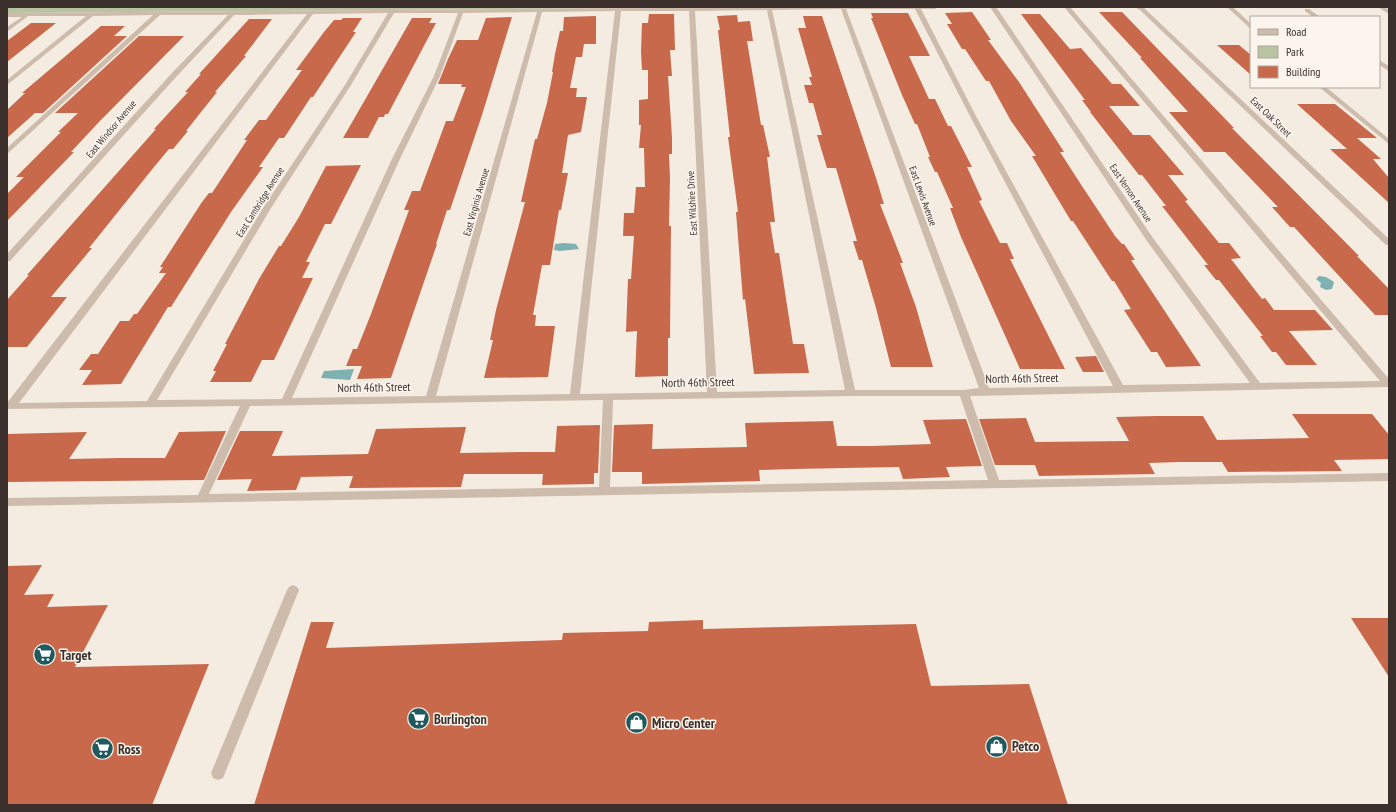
<svg xmlns="http://www.w3.org/2000/svg" width="1396" height="812" viewBox="0 0 1396 812" font-family="'PT Sans Narrow',sans-serif">
<style>
.green{fill:#b8c4a0}
.water{fill:#7fb0b2}
.building{fill:#c8694b}
.lines{fill:none;stroke-linecap:round;stroke-linejoin:round}
.minor{fill:#cdbbac;fill-rule:evenodd}
.labels{text-anchor:middle;dominant-baseline:central;stroke-width:3;stroke-linejoin:round;paint-order:stroke}
.far-street-label{font-size:10px;fill:#3b302b;stroke:#fbf5ee}
.street-label{font-size:12px;fill:#3b302b;stroke:#fbf5ee}
.near-poi-label{font-size:14px;font-weight:bold;fill:#3b302b;stroke:#fbf5ee;text-anchor:start}
</style>
<rect width="100%" height="100%" fill="#f4ebe1"/>
<!-- green -->
<path class="green" d="M7,7H757L7,13Z"/>
<!-- water -->
<g class="water">
<path d="M564,243L576,244L579,249L560,251L554,250L555,244Z"/>
<path d="M1319,276L1326,277L1334,282L1332,289L1326,290L1320,287L1321,283L1316,279Z"/>
<path d="M354,369L350,380L321,378L324,371Z"/>
</g>
<!-- building -->
<g class="building">
<path d="M972,12L991,40H988L1019,82L1064,152H1060L1080,183L1115,236L1122,244H1124L1135,260H1131L1201,366L1166,367L1157,352H1151L1124,310L1131,309L1114,281H1112L1073,221H1071L1032,156H1036L1011,121L989,81H986L965,49H962L947,24H952L945,13Z"/>
<path d="M1099,12H1122L1234,128H1232L1359,256H1357L1389,289V315H1375L1294,227H1290L1272,207H1278L1225,152H1204L1169,112H1188L1140,58H1142Z"/>
<path d="M871,13H908L930,56H909L929,99H935L948,126H951L972,167H967L982,200L979,201L1000,243H1007L1014,259H1010L1065,369H1020L961,237L950,208H953L937,172H935L928,157H930L917,124H915L902,95L871,18H873Z"/>
<path d="M649,14H674L675,50H670L672,76H668L672,138V154H669L670,178L669,226H671L670,338H668V376L635,377L637,331L626,332L628,279H631L634,236H623L624,213H634L636,187H645L644,148H639L641,125H639V100L648,99V70H642L641,52L642,23H648Z"/>
<path d="M1021,14H1040L1070,49L1081,48L1112,84H1121L1140,106H1109L1133,135H1150L1184,175H1168L1188,200L1185,201L1219,243H1229L1241,258L1231,259L1262,299L1265,298L1274,310H1315L1333,330L1289,331L1317,365H1286L1276,352H1272L1260,336H1263L1226,289L1219,280H1216L1204,265H1208L1162,206H1166L1142,175H1139L1090,112H1091L1082,100H1085Z"/>
<path d="M737,15L738,22L750,21L753,41H747L761,125H763L770,157H767L775,222H770L775,253H779L793,344H804L809,373L754,374L745,299L743,300L736,212H738L728,137H730L718,30H720L717,16Z"/>
<path d="M596,16V44H584L582,57H576L570,88H577L576,97H587L581,132L568,135L562,173H568L561,210H559L550,265H542L533,315H536L535,326H555L548,377L484,378L493,340H490L496,310L525,202H521L535,139H537L547,103L553,72H552L555,54L560,31H563L564,17Z"/>
<path d="M803,16H822L876,178L884,204H880L903,263H900L916,307L933,367H891L876,308L862,260H859L853,241H857L836,168H827L817,135H822L813,103H809L804,85H812L809,77H812L798,28H806Z"/>
<path d="M512,17L482,115L450,210H447L436,244H437L391,378L357,379L362,366H346L353,349H357L371,314L409,210H404L412,191H420L446,121H453L466,87H461L462,84H438L448,59L457,40H478L486,18Z"/>
<path d="M343,18H362L353,32H356L313,97H311L284,138H279L259,167H263L231,212L171,307H168L121,384L82,385L92,370H79L91,354H98L120,321H129L134,314H137L166,273H159L163,267H160L202,202L209,193H212L247,140H244L259,120H266L302,70H296L324,32L334,20H341Z"/>
<path d="M412,18H432L429,23H436L388,114H385L384,117H379L368,138H343Z"/>
<path d="M249,19H272L244,56H246L215,92H217L186,131H188L173,149H169L154,167L89,248H92L51,297H67L27,347H7V300L29,275H27L156,129H154L188,92H185L201,74H199Z"/>
<path d="M31,23H56L7,62V41Z"/>
<path d="M101,26H125L114,36H127L43,113H35L7,138V110L25,93H22Z"/>
<path d="M139,36H184L98,123L71,152H74L7,221V194L24,177H16L61,132H58L78,113H55Z"/>
<path d="M1217,45H1239L1251,55V75Z"/>
<path d="M1297,104H1335L1377,138H1357L1381,159H1373L1389,178V203L1330,149H1347Z"/>
<path d="M361,165L331,224H325L306,262H310L302,278H313L274,360H262L251,382H210L216,371H213L227,344H225L259,279L279,246H281L299,217L326,166Z"/>
<path d="M1096,356L1104,372H1083L1075,357Z"/>
<path d="M1292,414H1372L1389,435V459L1334,460L1342,471L1228,472L1222,462H1179L1149,463L1155,474L1039,476L1035,465H995L979,419L1026,418L1035,442L1129,441L1116,417L1156,416H1203L1217,440L1309,438Z"/>
<path d="M966,419L982,466L946,467L950,477L903,479L899,467L792,469L759,470L760,481L642,484V472H612L614,425L653,424L652,449L747,447L745,423L833,421L837,446H872L931,444L923,420Z"/>
<path d="M600,425L598,473H594V484L542,485L543,474H464L461,487L349,488L353,476L301,477L296,490L247,491L252,479L217,480L240,431H283L272,456L368,454L376,429L417,428L466,427L460,453L521,452H555L557,426Z"/>
<path d="M226,431L204,480L7,482V434L87,432L69,459L120,458H165L179,432Z"/>
<path d="M42,565L24,595L54,594L47,607L108,605L75,667L209,664L152,805H7V566Z"/>
<path d="M1351,618H1389V677Z"/>
<path d="M703,620V629L916,624L931,686L1029,684L1068,805H254L311,622H334L326,648L562,640L563,633L648,631L649,622Z"/>
</g>
<g class="lines">
<!-- minor -->
<g class="minor">
<path d="M747,7H938L935,9H921L977,118L1123,385L1250,383L1147,241L990,7H996L1153,238L1260,383L1380,381L1064,7H1070L1389,379V387L970,396L999,480L1389,473V481L7,506V498L198,495L240,406L7,409V403L307,14L234,15L177,76L10,261H7V254L172,73L228,15H160L7,154V148L153,15L93,16L7,85V80L86,16H28L7,32V27L22,17H7V13ZM841,9L979,388L964,390H855L772,10ZM846,9H915L971,118L1113,386L989,388ZM767,10L845,390L717,392L695,11ZM615,11L570,394L436,396L542,12ZM621,11H689L707,392L580,394ZM537,12L426,396L292,398L399,161L440,76L463,13ZM388,13L345,85L263,208L147,401L19,403L313,14ZM394,13H458L434,76L391,161L282,399L157,400L271,208L351,85ZM851,396H960L988,480L610,487L613,400ZM603,400L599,487L209,494L250,406Z"/>
<path d="M1134,7L1144,8L1389,239V245H1386L1140,10Z"/>
<path d="M1227,7H1233L1251,24V29Z"/>
<path d="M1378,7H1385L1389,10V14Z"/>
<path d="M1305,9H1309L1320,17H1313L1305,11Z"/>
<path d="M1379,60L1389,66V71L1379,65Z"/>
<path d="M1319,87H1326L1389,139V144Z"/>
<path d="M293,585L297,587L299,590L225,773L223,778L218,780L213,778L211,773L287,590L289,587Z"/>
</g>
</g>
<!-- icons -->
<defs>
<symbol id="supermarket-disc" viewBox="-11 -11 22 22"><circle r="9.5" fill="#1f5a5e" stroke="#fbf5ee"/><path d="M-6-5.5h2.5l.6 2H6L4.5 2H-2.5L-4.4-4H-6ZM-1.5 3.2a1.3 1.3 0 1 0 .1 0ZM3 3.2a1.3 1.3 0 1 0 .1 0Z" fill="#fff"/></symbol>
<symbol id="shop-disc" viewBox="-11 -11 22 22"><circle r="9.5" fill="#1f5a5e" stroke="#fbf5ee"/><path d="M-5-2.5h2.3a2.7 3.5 0 0 1 5.4 0H5L5.5 6h-11ZM-1.5-2.5h3a1.5 2.3 0 0 0-3 0Z" fill="#fff"/></symbol>
</defs>
<g fill-rule="evenodd">
<use href="#supermarket-disc" x="32" y="642" width="25" height="25"/>
<use href="#supermarket-disc" x="406" y="706" width="25" height="25"/>
<use href="#shop-disc" x="624" y="710" width="25" height="25"/>
<use href="#shop-disc" x="984" y="734" width="25" height="25"/>
<use href="#supermarket-disc" x="90" y="736" width="25" height="25"/>
</g>
<g class="labels">
<!-- far-street labels -->
<g class="far-street-label">
<text transform="translate(1271 117) rotate(44)">East Oak Street</text>
<text transform="translate(111 129) rotate(-50)">East Windsor Avenue</text>
<text transform="translate(1131 193) rotate(56)">East Vernon Avenue</text>
<text transform="translate(923 196) rotate(70)">East Lewis Avenue</text>
<text transform="translate(260 202) rotate(-58)">East Cambridge Avenue</text>
<text transform="translate(476 202) rotate(-74)">East Virginia Avenue</text>
<text transform="translate(692 203) rotate(-93)">East Wilshire Drive</text>
</g>
<!-- street labels -->
<g class="street-label">
<text transform="translate(1022 378) rotate(-1)">North 46th Street</text>
<text transform="translate(698 382) rotate(-1)">North 46th Street</text>
<text transform="translate(374 387) rotate(-1)">North 46th Street</text>
</g>
<!-- near-poi labels -->
<g class="near-poi-label">
<text x="60" y="655">Target</text>
<text x="434" y="719">Burlington</text>
<text x="652" y="723">Micro Center</text>
<text x="1012" y="746">Petco</text>
<text x="118" y="749">Ross</text>
</g>
</g>
<!-- border -->
<rect width="1396" height="812" fill="none" stroke="#3b302b" stroke-width="16"/>
<!-- legend -->
<rect x="1250" y="16" width="130" height="72" fill="#fbf5ee" stroke="#aea6a0"/>
<rect x="1258" y="29" width="20" height="6" fill="#cdbbac" stroke="#aea6a0"/>
<text x="1286" y="36" font-size="12" fill="#3b302b">Road</text>
<rect x="1258" y="46" width="20" height="12" fill="#b8c4a0" stroke="#aea6a0"/>
<text x="1286" y="56" font-size="12" fill="#3b302b">Park</text>
<rect x="1258" y="66" width="20" height="12" fill="#c8694b" stroke="#aea6a0"/>
<text x="1286" y="76" font-size="12" fill="#3b302b">Building</text>
</svg>
